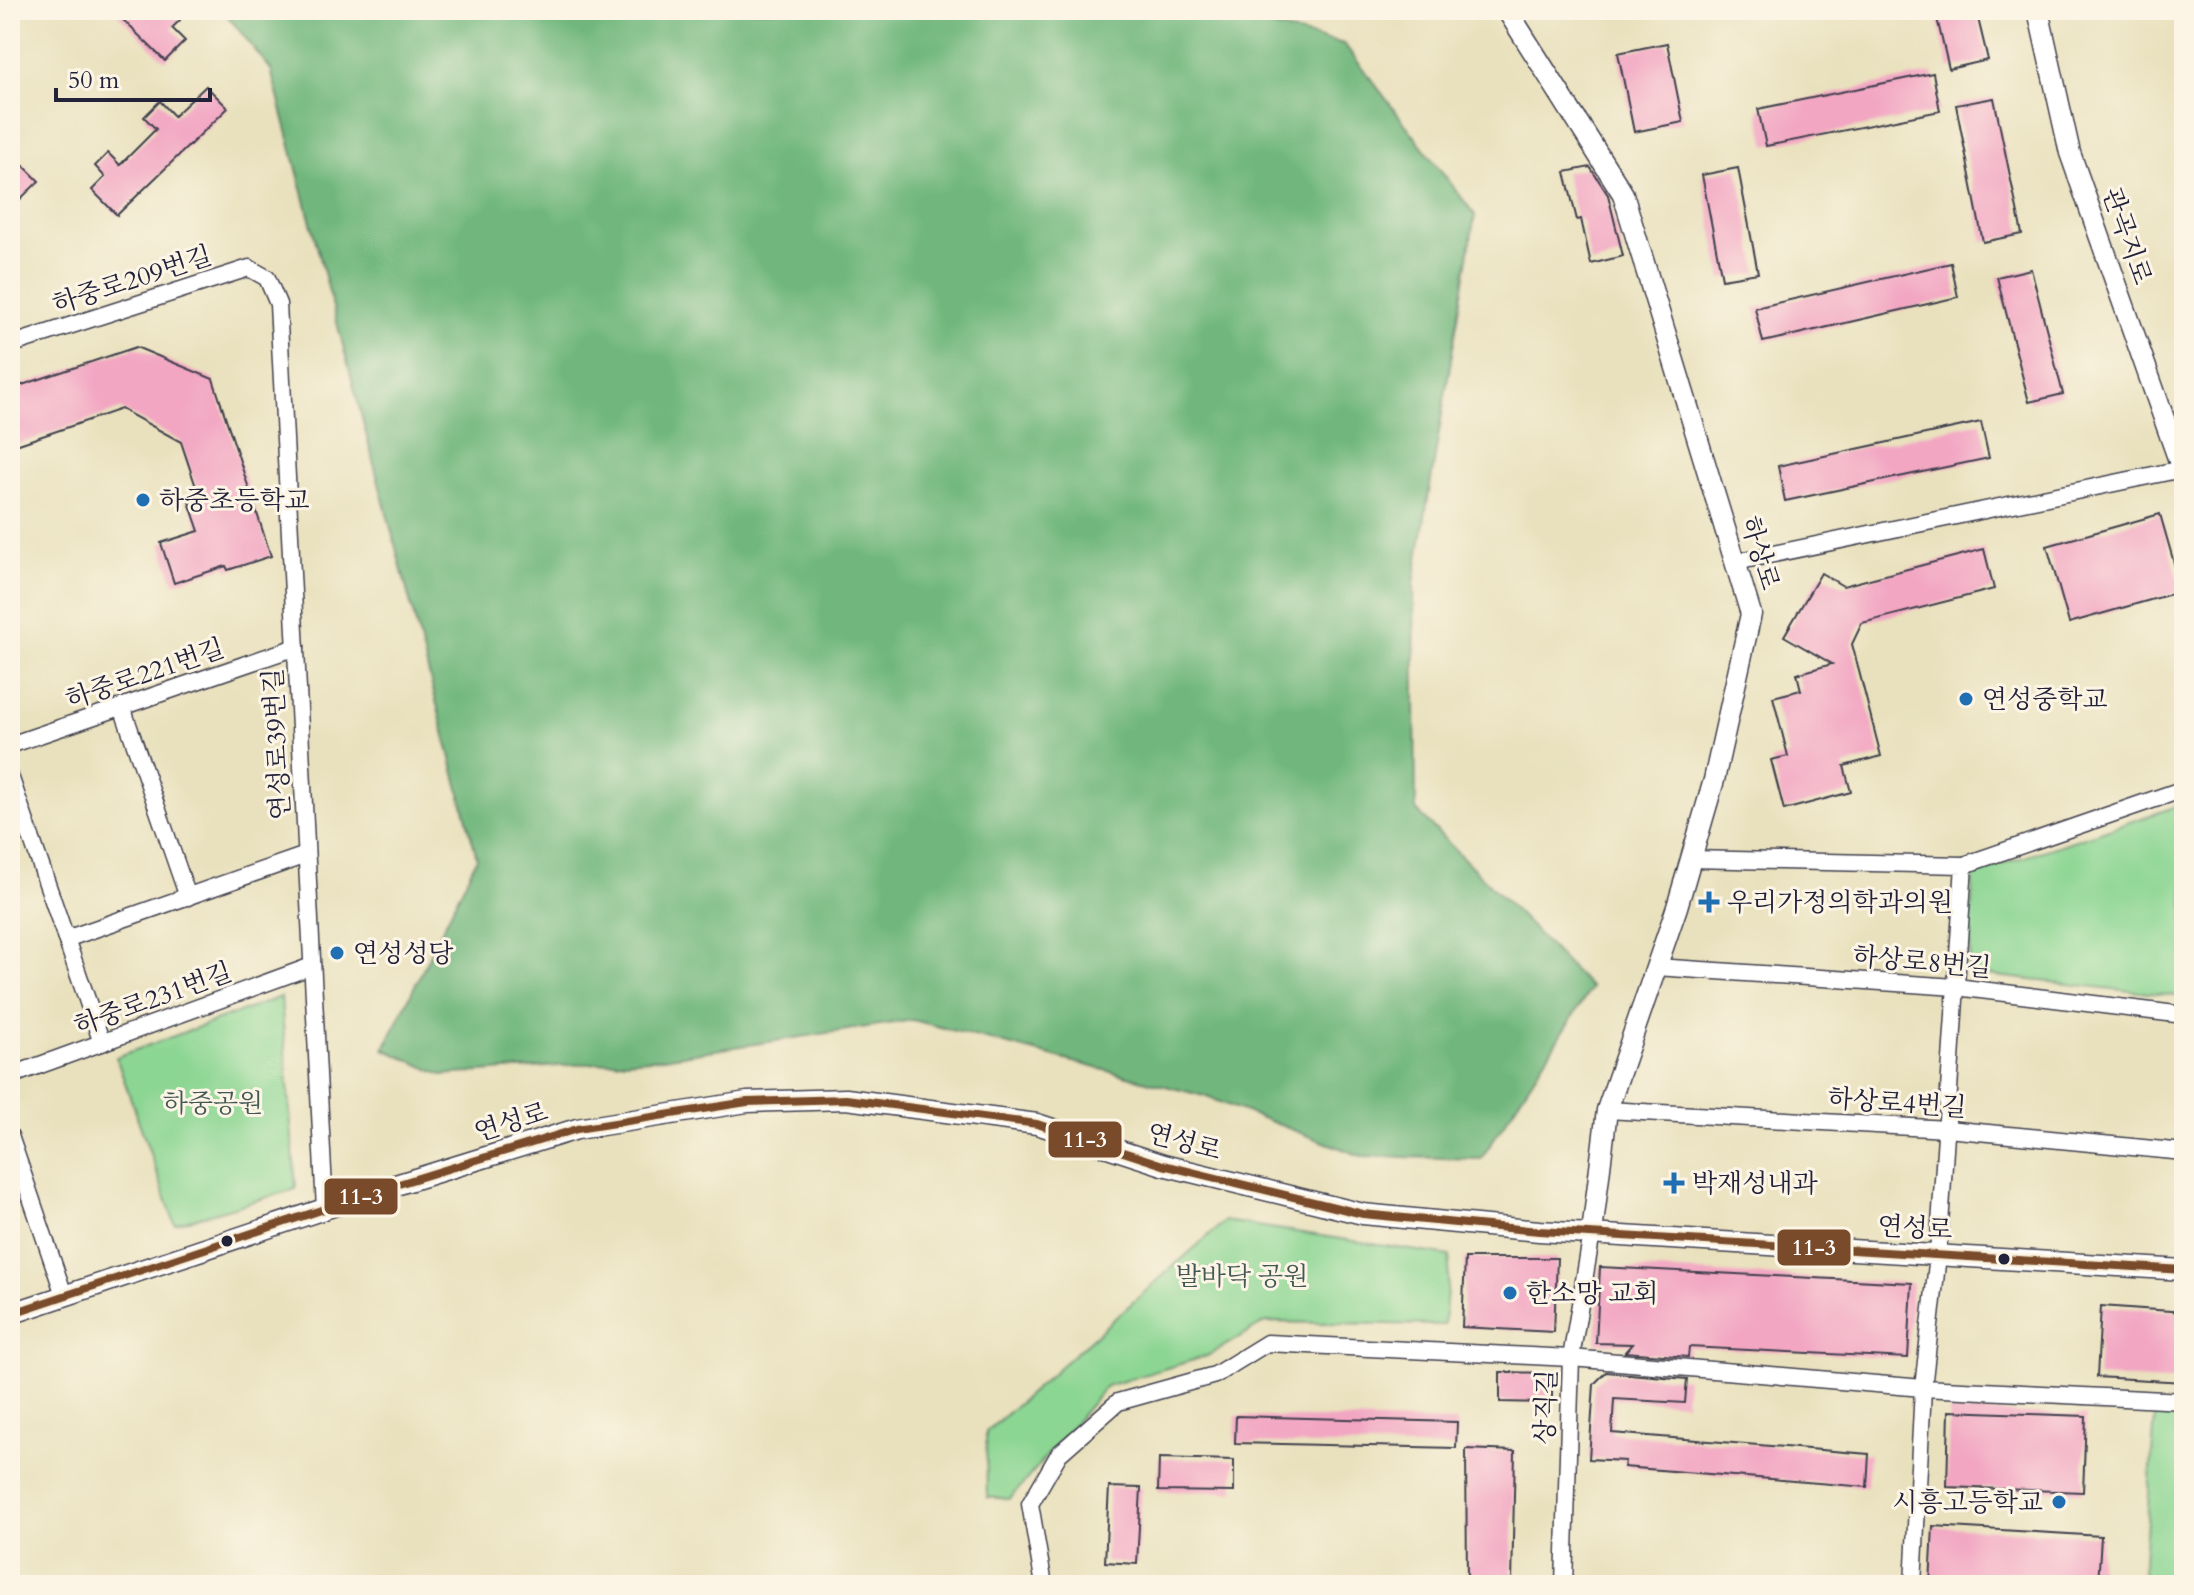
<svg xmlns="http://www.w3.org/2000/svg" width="2194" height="1595" viewBox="0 0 2194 1595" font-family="Cardo,'Noto Serif KR',serif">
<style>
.green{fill:#8cd693;stroke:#577c67;stroke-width:2}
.forest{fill:#71b77d;stroke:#4a6c5c;stroke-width:2}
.building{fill:#f2a6c2}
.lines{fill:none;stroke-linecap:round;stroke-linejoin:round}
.minor-casing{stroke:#403f4e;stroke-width:19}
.tertiary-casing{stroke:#403f4e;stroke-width:23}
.minor{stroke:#fff;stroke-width:16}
.tertiary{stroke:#fff;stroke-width:20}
.bus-1-casing{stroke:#fcf5e5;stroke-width:14}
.bus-1{stroke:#7a4b2a;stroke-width:8}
.poi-dot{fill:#1f6fb2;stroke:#fcf5e5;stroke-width:3}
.bus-dot{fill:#22223b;stroke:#fcf5e5;stroke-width:3}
.labels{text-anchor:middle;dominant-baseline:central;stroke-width:6;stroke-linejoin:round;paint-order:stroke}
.street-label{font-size:26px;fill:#22223b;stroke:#fcf5e5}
.poi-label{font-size:26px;fill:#22223b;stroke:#fcf5e5;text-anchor:start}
.park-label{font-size:26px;fill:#425855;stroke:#fcf5e5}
.line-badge{stroke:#fcf5e5;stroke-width:3}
.badge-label{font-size:22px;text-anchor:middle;font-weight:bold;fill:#fff}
</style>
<rect width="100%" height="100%" fill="#fcf5e5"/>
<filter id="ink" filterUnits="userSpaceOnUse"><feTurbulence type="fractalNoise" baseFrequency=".0125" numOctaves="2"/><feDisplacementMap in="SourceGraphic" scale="16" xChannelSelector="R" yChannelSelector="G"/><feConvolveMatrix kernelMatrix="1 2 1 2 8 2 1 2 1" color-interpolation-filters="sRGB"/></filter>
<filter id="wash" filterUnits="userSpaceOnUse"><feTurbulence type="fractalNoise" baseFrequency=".006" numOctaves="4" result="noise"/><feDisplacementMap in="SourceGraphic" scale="32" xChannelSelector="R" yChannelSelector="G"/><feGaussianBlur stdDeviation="1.8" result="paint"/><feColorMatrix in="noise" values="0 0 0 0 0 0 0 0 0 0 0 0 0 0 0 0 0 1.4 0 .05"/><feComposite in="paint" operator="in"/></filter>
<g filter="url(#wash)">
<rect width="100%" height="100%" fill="#e9e1bd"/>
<!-- green -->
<g class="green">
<path d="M2184,804V997L1969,973L1973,874Z"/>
<path d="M281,997L296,1189L175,1224L116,1057Z"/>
<path d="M1225,1221L1450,1256L1444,1325L1266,1322L1207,1356L1106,1386L1010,1499L987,1497L986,1432Z"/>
<path d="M2155,1416L2184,1418V1585H2142Z"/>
</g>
<!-- forest -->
<path class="forest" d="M223,10H1201L1344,44L1475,215L1414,583L1416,810L1591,988L1481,1159L1361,1156L1204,1096L913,1020L663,1058L442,1075L384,1049L477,858L271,70Z"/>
<g id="blocks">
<!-- building -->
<g class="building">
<path d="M113,10H170L180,20L172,28L185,41L165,61Z"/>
<path d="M1935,10H1976L1988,60L1949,69Z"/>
<path d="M1667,43L1683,122L1634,132L1618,53Z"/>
<path d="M1933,73L1940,111L1766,146L1758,109Z"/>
<path d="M206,86L228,108L117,215L92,190L105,177L95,166L108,153L120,165L156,129L144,117L160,101L174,116Z"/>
<path d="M1994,98L2022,234L1983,242L1956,105Z"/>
<path d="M10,152L39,181L10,209Z"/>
<path d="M1590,167L1608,195L1623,256L1591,264L1581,219L1577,220L1565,172Z"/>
<path d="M1738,168L1758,273L1722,279L1702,175Z"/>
<path d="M1951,263L1958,297L1763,342L1755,308Z"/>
<path d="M2031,269L2063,394L2029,402L1997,277Z"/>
<path d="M136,347L213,379L271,556L228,570L226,566L174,583L161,543L199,531L189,502L200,499L181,442L121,409L10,447V389Z"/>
<path d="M1981,422L1989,458L1785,501L1778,466Z"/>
<path d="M2160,514L2182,591L2069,623L2047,546Z"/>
<path d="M1984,549L1994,589L1862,623L1852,644L1881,756L1844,766L1851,792L1784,810L1771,760L1788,756L1773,697L1801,690L1797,674L1832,664L1784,636L1821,573L1843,586Z"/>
<path d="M1465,1258H1557L1554,1332L1462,1327Z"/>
<path d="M1600,1267L1912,1283L1908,1358L1689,1347L1688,1357L1625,1352L1632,1344L1596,1343Z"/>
<path d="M2101,1306L2184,1312V1382L2097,1377Z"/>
<path d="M1500,1372L1552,1373V1403L1500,1402Z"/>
<path d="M1606,1372L1687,1379L1685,1403L1614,1399L1612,1433L1869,1454L1867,1487L1624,1467L1625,1461L1589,1459L1594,1384Z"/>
<path d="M1949,1411L2086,1416L2083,1492L1947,1487Z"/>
<path d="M1236,1416L1457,1422L1456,1448L1235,1443Z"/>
<path d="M1466,1449L1515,1451L1512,1583L1467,1579Z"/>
<path d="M1159,1458L1234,1460V1492L1158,1491Z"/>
<path d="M1109,1487L1141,1488L1137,1564L1105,1562Z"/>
<path d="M1933,1526L2101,1536L2098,1585H1930Z"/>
</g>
</g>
</g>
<g filter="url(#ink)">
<use href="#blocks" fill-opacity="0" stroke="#403f4e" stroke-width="2"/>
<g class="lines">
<defs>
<g id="minor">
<path d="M10,345L249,268L267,278L278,304L325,1209"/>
<path d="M1735,562L2182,469"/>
<path d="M122,707L188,897"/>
<path d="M10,745L296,647"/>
<path d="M10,776L102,1043"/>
<path d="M1691,859L1964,865L1938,1255L1923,1388L2184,1401"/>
<path d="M1964,865L2184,789"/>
<path d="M66,939L306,855"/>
<path d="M1656,967L1956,987L2184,1015"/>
<path d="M10,1076L312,966"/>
<path d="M1607,1110L1947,1129L2184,1152"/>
<path d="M10,1136L64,1295"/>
<path d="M1044,1585L1030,1504L1059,1454L1118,1402L1215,1375L1267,1343L1571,1358L1923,1388L1913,1585"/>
<path d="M1564,1585L1571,1358L1592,1233"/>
</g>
<g id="tertiary">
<path d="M1507,10L1623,194L1751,614L1714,780L1677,907L1607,1110L1592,1233"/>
<path d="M2038,10L2070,153L2184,475"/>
<path d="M10,1314L402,1183L577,1129L747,1102L846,1099L1037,1124L1163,1165L1363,1214L1539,1231L2184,1270"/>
</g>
</defs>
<!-- minor casing -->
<use href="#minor" class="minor-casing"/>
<!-- tertiary casing -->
<use href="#tertiary" class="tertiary-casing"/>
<!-- minor -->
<use href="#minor" class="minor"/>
<!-- tertiary -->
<use href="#tertiary" class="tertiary"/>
<defs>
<path id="bus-1" d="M10,1314L402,1183L577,1129L747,1102L846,1099L1037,1124L1163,1165L1363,1214L1539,1231L2184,1270"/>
</defs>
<!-- bus-1 casing -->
<use href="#bus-1" class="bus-1-casing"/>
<!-- bus-1 -->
<use href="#bus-1" class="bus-1"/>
</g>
</g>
<!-- markers -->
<g class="poi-dot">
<circle cx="143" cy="500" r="8"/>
<circle cx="1966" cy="699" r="8"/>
<path d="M1705 890h8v8h8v8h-8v8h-8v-8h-8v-8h8z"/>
<circle cx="337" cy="953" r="8"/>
<path d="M1670 1171h8v8h8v8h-8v8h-8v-8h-8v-8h8z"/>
<circle cx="1510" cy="1293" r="8"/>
<circle cx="2059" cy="1502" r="8"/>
</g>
<g class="bus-dot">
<circle cx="227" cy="1241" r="7"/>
<circle cx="2004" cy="1259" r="7"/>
</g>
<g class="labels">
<!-- street labels -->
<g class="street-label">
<text transform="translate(2127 236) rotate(71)">관곡지로</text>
<text transform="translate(132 280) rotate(-18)">하중로209번길</text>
<text transform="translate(1760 553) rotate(73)">하상로</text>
<text transform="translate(145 674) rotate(-19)">하중로221번길</text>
<text transform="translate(277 744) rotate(-93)">연성로39번길</text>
<text transform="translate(1922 962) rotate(5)">하상로8번길</text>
<text transform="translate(153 999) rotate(-20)">하중로231번길</text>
<text transform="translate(1897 1103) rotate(4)">하상로4번길</text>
<text transform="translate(511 1122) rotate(-17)">연성로</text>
<text transform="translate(1184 1142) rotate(15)">연성로</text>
<text transform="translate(1915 1228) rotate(3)">연성로</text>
<text transform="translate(1546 1407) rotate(-88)">상직길</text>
</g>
<!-- poi labels -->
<g class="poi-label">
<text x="159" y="500">하중초등학교</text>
<text x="1982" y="699">연성중학교</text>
<text x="1727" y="902">우리가정의학과의원</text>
<text x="353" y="953">연성성당</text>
<text x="1692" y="1183">박재성내과</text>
<text x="1526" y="1293">한소망 교회</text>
<text x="2043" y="1502" text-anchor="end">시흥고등학교</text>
</g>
<!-- park labels -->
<g class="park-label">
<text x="213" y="1103">하중공원</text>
<text x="1242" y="1276">발바닥 공원</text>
</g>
</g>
<g class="line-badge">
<rect x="1047" y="1120" width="76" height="39" rx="8" fill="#7a4b2a"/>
<rect x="323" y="1177" width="76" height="39" rx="8" fill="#7a4b2a"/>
<rect x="1776" y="1228" width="76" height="39" rx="8" fill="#7a4b2a"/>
</g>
<g class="badge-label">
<text x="1085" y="1147">11-3</text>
<text x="361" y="1204">11-3</text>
<text x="1814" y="1255">11-3</text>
</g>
<!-- margin -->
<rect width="2194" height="1595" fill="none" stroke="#fcf5e5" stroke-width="40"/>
<!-- scale -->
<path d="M56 88v12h154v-12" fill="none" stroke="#22223b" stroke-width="4"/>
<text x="68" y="88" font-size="24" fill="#22223b" stroke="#fcf5e5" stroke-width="6" paint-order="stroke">50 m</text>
</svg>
